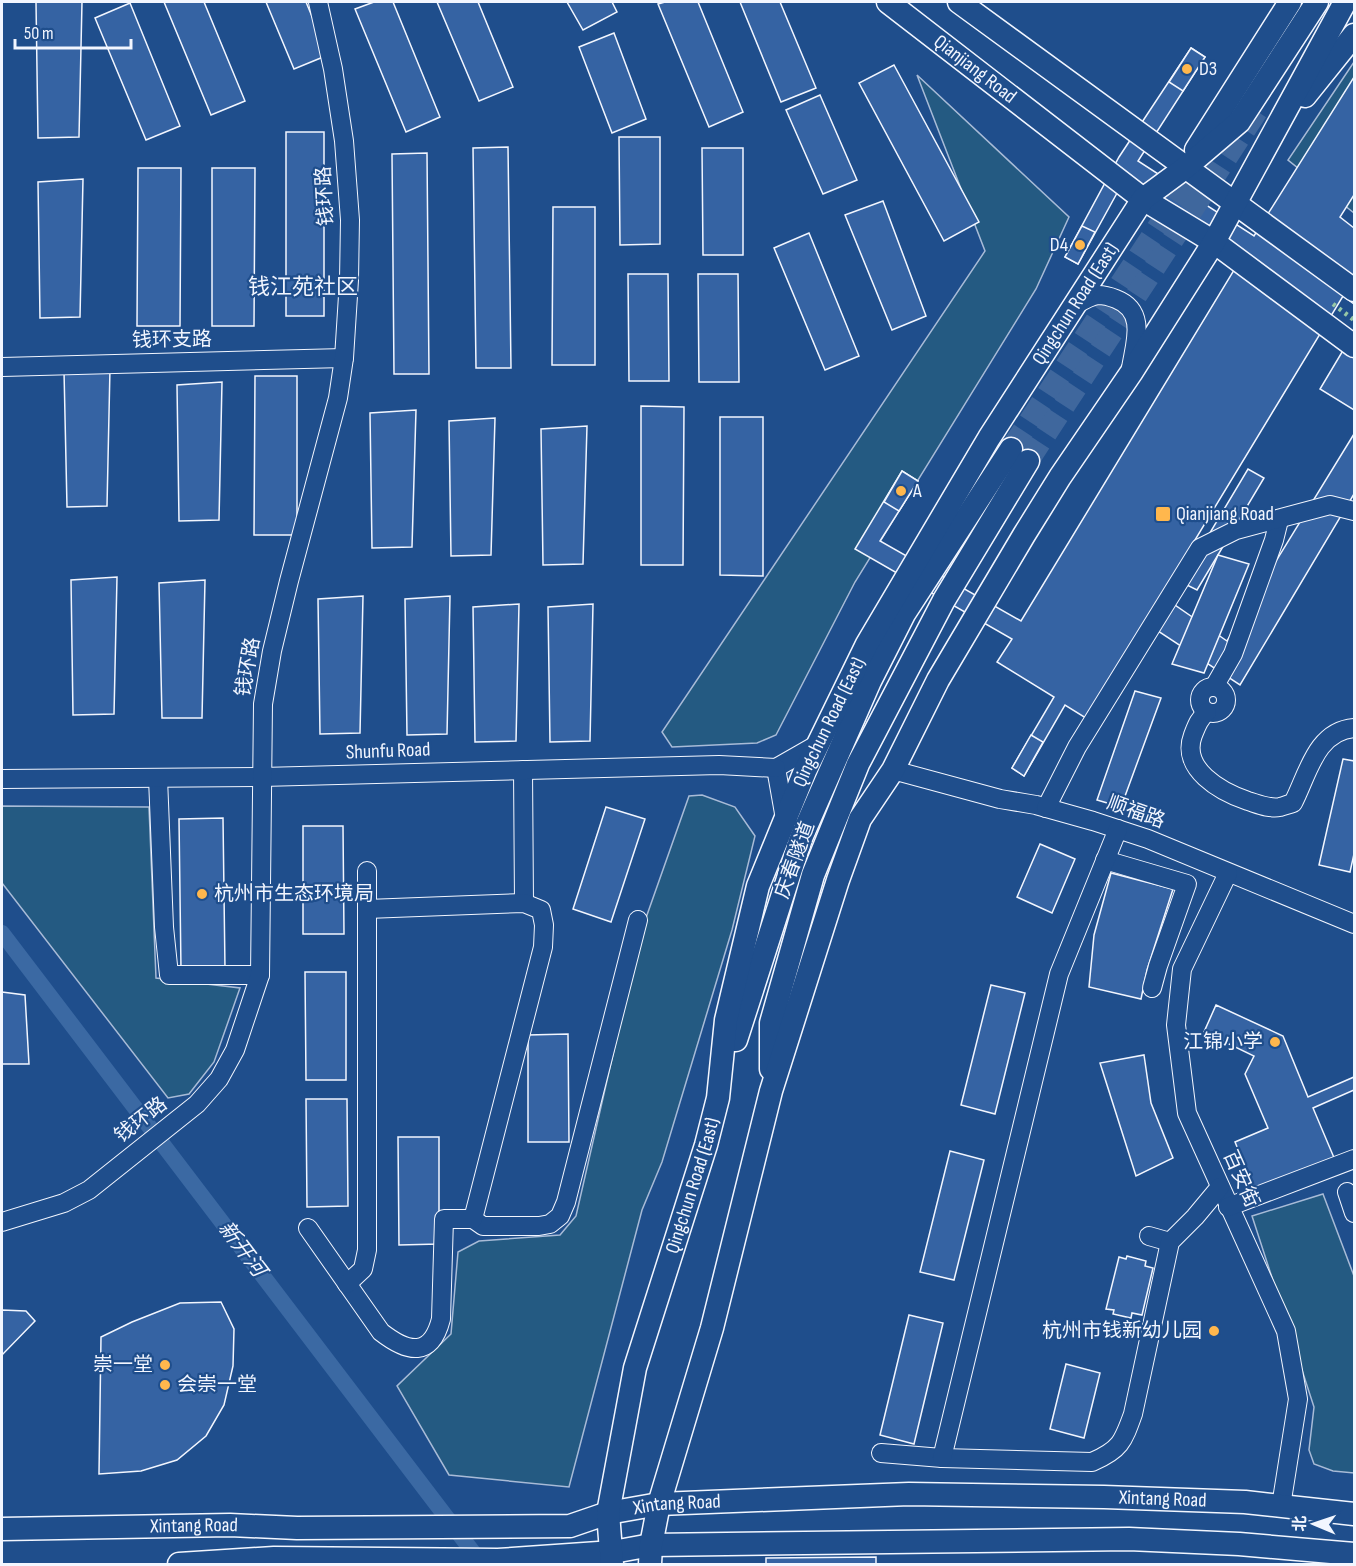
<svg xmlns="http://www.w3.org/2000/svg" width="1356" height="1566" viewBox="0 0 1356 1566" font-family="'Sofia Sans Condensed','Noto Sans SC',sans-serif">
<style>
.green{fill:#245a82;stroke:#a8bbd7;stroke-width:1.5}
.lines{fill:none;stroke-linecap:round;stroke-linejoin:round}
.canal{stroke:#3b69a3;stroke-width:16}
.building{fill:#3563a3;stroke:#f2f6ff;stroke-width:1.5}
.major-tunnel{stroke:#3f679d;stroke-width:22;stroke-dasharray:22 11;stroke-linecap:butt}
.minor-casing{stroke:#f2f6ff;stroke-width:20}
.major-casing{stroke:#f2f6ff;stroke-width:25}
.minor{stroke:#1f4e8c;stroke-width:18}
.major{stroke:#1f4e8c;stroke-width:22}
.hedge{stroke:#97c8a6;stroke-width:4.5;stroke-dasharray:3 4.5;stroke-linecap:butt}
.poi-dot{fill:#ffb74d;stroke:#1f4e8c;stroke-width:2}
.labels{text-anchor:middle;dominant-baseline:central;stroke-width:4.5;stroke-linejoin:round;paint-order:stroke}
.street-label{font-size:20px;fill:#f2f6ff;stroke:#1f4e8c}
.poi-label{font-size:20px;fill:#f2f6ff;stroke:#1f4e8c;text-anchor:start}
.water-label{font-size:21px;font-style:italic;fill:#f2f6ff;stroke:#1f4e8c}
.quarter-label{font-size:22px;fill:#f2f6ff;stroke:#1f4e8c}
</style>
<rect width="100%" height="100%" fill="#1f4e8c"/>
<!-- green -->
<g class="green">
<path d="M1354,62V213L1288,160Z"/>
<path d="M917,75L1069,217L1036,289L855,582L776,735L757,743L672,747L662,732L985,251Z"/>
<path d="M702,795L735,807L755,836L732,930L662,1162L642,1210L569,1487L449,1475L397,1386L451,1334L458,1252L479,1241L560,1235L576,1216L641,932L689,796Z"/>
<path d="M2,806L149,807L156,978L240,988L214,1062L189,1094L168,1098L2,883Z"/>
<path d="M1323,1194L1354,1276V1473L1333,1471L1314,1464L1309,1450L1314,1407L1252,1216Z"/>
</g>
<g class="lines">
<!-- canal -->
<path class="canal" d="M2,933L482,1564"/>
</g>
<!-- building -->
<g class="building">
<path d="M36,2H82L79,137L38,138Z"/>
<path d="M164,2H204L245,101L211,115Z"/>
<path d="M266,2H306L328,55L294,69Z"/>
<path d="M374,2H393L440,117L406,132L355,9Z"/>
<path d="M437,2H478L513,87L479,101Z"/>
<path d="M567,2H612L617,12L583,30Z"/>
<path d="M665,2H698L743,112L709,127L658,4Z"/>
<path d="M740,2H780L816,88L781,102Z"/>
<path d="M130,3L180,126L146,140L95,18Z"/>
<path d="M614,33L646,119L612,133L579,47Z"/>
<path d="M1191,48L1205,57L1138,161L1254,236L1354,77V195L1340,217L1354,228V304L1343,296L1181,563L1189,568L1248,469L1264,478L1197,590L1173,578L1162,596L1227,641L1354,434V494L1240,685L1146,623L1089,720L1065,705L1024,776L1012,768L1054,697L997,662L1012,639L855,549L902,471L918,481L880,541L1021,621L1245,252L1127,175L1078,264L1065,257L1119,157Z"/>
<path d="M1191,48L1205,57L1183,91L1169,82Z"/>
<path d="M894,65L979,222L944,241L859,83Z"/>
<path d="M820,95L857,180L823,194L786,110Z"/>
<rect x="286" y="132" width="38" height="184"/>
<path d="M619,137H660V244L620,245Z"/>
<path d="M508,147L511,368H476L473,148Z"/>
<path d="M702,148H743V255H703Z"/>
<path d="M427,153L429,374H394L392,154Z"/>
<path d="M138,168H181L180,326H137Z"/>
<path d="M212,168H255L254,326H212Z"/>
<path d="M83,179L80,317L40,318L38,182Z"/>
<path d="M883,201L926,316L892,330L845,215Z"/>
<path d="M553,207H595V365H552Z"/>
<path d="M1082,226L1095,232L1078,264L1065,257Z"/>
<path d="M809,233L859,356L825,370L774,248Z"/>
<path d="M628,274H668L669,381H629Z"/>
<path d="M698,274H738L739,382H699Z"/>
<path d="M1354,332V410L1320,389Z"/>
<path d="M110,368L107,506L67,507L64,371Z"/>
<path d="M255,376H297V535H254Z"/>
<path d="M222,382L219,520L179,521L177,385Z"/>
<path d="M641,406L684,407L683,565H641Z"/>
<path d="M416,410L412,547L372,548L370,413Z"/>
<path d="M720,417H763V576L720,575Z"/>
<path d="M495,418L491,555L451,556L449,421Z"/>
<path d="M587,426L583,564L543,565L541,429Z"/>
<path d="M902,471L918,481L899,511L884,502Z"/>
<path d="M1218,555L1249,564L1204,673L1172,664Z"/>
<path d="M117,577L114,714L73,715L71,580Z"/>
<path d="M205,580L202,718H162L159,583Z"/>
<path d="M363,596L360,733L320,734L318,599Z"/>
<path d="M450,596L447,734L407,735L405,599Z"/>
<path d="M519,604L516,741L475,742L473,607Z"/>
<path d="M593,604L590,741L550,742L548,607Z"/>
<path d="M1135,691L1161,698L1121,807L1097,800Z"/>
<path d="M1031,735L1043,742L1024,776L1012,768Z"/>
<path d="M1343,759L1354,761V854L1350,872L1319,865Z"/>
<path d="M606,807L645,819L611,922L573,909Z"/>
<path d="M223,818L225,969L181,970L179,819Z"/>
<path d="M303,826H343L344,934H303Z"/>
<path d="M1040,844L1075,859L1052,913L1017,897Z"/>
<path d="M1111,873L1173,889L1147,970L1141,999L1089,987L1094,935Z"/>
<path d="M305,972H346V1080H306Z"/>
<path d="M991,985L1025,993L995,1114L961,1105Z"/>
<path d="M2,992L25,995L29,1064H2Z"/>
<path d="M1216,1005L1283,1036L1308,1097L1354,1077V1090L1313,1108L1335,1160L1256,1193L1235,1142L1268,1128L1245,1074L1254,1056L1204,1032Z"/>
<path d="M568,1034L569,1142H528V1035Z"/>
<path d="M1144,1055L1151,1103L1173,1158L1136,1176L1100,1063Z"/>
<path d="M306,1099H347L348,1206L307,1207Z"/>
<path d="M398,1137H439V1244L399,1245Z"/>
<path d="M950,1151L984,1160L954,1280L920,1272Z"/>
<path d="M1127,1256L1146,1261L1145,1266L1153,1268L1142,1315L1132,1313L1131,1318L1113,1314L1114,1310L1106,1309L1119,1257L1126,1259Z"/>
<path d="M221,1302L234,1329L233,1366L224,1405L206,1436L177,1460L141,1471L99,1474L101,1337L132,1322L180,1303Z"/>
<path d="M2,1310L26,1311L35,1321L2,1355Z"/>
<path d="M909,1315L943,1323L914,1444L880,1435Z"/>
<path d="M1066,1364L1100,1373L1084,1438L1050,1429Z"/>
<path d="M876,1557V1564H766V1558Z"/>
</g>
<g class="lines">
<!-- major-tunnel -->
<g class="major-tunnel">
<path d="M1011,449L1204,158"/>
<path d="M1028,461L1257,111"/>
</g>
<defs>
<g id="minor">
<path d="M1072,307C1079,303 1089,296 1098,295C1103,295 1111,297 1116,299C1147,311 1135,343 1131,368"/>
<path d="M2,367L344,358"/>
<path d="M1214,687L1233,654L1274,540L1279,520"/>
<circle cx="1213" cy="700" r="13"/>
<path d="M1207,712C1199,719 1197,725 1193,735C1180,769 1221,792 1248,801C1258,804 1269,809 1280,807C1284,806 1289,804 1293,803C1308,774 1316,731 1354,728"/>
<path d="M776,768L785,819"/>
<path d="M776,768L818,744"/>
<path d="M523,770L524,903"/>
<path d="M893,770L1000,799L1036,805L1093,821L1148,839L1354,924"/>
<path d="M158,778L164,927L169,975H260"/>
<path d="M2,779L262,777L719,765L776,768"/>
<path d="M1046,808L1077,747L1200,548L1236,530L1330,505L1354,511"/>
<path d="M1105,860L1187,884L1158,966L1152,988"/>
<path d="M1228,873L1182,969L1176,1025L1187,1113L1286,1331L1298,1399L1281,1506"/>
<path d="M1347,1192L1354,1213"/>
<path d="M1228,1207L1354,1159"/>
<path d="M473,1219L483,1226H539L550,1224L560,1216L566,1202L638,920"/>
<path d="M2,1222L64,1203L89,1190L197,1104L219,1079L235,1050L260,975L263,704L272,651L289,581L338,398L344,358L349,280L350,220L344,141L333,69L318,2"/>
<path d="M308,1228L381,1332C408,1353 431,1358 441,1319L444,1219H473L543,947L544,925L541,910L524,903L367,909"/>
<path d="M1149,1236L1170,1242"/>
<path d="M347,1284L363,1269L367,1250V871"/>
<path d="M881,1453L942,1458L1092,1462C1120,1450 1123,1442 1133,1414L1170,1242L1195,1217L1220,1187"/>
<path d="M942,1458L1059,974L1118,829"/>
</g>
<g id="major">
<path id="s1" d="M888,2L1143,199L1214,242L1354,346"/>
<path d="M959,2L1354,290"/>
<path d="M1305,96L1354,35"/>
<path d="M1196,150L1290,2"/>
<path d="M736,1040L801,838L870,681L904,614L1011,449"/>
<path d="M771,1069V1023L813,875L858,764L944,600L1028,461"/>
<path id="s2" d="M2,1529L230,1525L297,1528L570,1526L608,1513L659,1504L909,1494L1104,1497L1245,1502L1354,1514"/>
<path d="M179,1564L274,1558L498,1560L613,1552L651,1545L1129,1539L1239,1544L1354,1554"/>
<path id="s3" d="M612,1564L608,1513L635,1368L706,1145L718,1098L726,1020L758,886L805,771L867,644L989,438L1143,199L1185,168L1239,122L1317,2"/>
<path d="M650,1564L651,1545L659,1504L712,1328L771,1091L838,880L860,819L893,770L938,680L1024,535L1060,477L1131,373L1214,242L1345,2"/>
</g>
</defs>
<!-- minor casing -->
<use href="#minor" class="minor-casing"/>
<!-- major casing -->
<use href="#major" class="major-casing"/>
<!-- minor -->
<use href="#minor" class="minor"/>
<!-- major -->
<use href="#major" class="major"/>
<!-- hedge -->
<path class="hedge" d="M1333,304L1354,320"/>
</g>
<!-- markers -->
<g class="poi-dot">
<circle cx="1187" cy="69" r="6"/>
<circle cx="1080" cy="245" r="6"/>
<circle cx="901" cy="491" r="6"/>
<rect x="1155" y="506" width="16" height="16" rx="3"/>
<circle cx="202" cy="894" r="6"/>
<circle cx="1275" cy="1042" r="6"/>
<circle cx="1214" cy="1331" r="6"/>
<circle cx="165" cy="1365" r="6"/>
<circle cx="165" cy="1385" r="6"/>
</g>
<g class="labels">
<!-- street labels -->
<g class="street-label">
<text stroke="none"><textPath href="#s1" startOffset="110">Qianjiang Road</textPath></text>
<text transform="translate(325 196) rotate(-93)">钱环路</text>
<text stroke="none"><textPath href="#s3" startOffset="1362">Qingchun Road (East)</textPath></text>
<text transform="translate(172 340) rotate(-1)">钱环支路</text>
<text transform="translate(248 667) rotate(-80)">钱环路</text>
<text stroke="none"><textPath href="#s3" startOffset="876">Qingchun Road (East)</textPath></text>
<text transform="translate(388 751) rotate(-2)">Shunfu Road</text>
<text transform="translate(1136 812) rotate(20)">顺福路</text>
<text transform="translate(795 860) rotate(-70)">庆春隧道</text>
<text transform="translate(141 1120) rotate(-38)">钱环路</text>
<text transform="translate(1241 1179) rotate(66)">百安街</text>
<text stroke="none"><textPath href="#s3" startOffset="390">Qingchun Road (East)</textPath></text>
<text stroke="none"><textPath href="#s2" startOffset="1164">Xintang Road</textPath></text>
<text stroke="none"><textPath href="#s2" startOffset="678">Xintang Road</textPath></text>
<text stroke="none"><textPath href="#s2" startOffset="192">Xintang Road</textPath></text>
</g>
<!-- poi labels -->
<g class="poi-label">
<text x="1199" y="69">D3</text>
<text x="1068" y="245" text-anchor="end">D4</text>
<text x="913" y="491">A</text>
<text x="1176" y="514">Qianjiang Road</text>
<text x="214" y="894">杭州市生态环境局</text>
<text x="1263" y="1042" text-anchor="end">江锦小学</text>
<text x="1202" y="1331" text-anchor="end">杭州市钱新幼儿园</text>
<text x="153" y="1365" text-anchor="end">崇一堂</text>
<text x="177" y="1385">会崇一堂</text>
</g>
<!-- water labels -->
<g class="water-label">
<text transform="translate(242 1249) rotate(53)">新开河</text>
</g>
<!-- quarter labels -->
<g class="quarter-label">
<text x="303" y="287">钱江苑社区</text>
</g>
</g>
<!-- border -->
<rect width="1356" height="1566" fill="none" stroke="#f2f6ff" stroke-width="6"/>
<!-- north arrow -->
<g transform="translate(1314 1524) rotate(272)" stroke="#1f4e8c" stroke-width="4.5" paint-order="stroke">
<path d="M0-4.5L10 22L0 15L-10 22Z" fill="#f2f6ff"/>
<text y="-9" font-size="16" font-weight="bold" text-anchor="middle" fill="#f2f6ff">北</text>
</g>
<!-- scale -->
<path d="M15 39v9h116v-9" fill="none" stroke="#f2f6ff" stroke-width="3"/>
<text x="24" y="39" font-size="18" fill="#f2f6ff" stroke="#1f4e8c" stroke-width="4.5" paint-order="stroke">50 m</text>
</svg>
